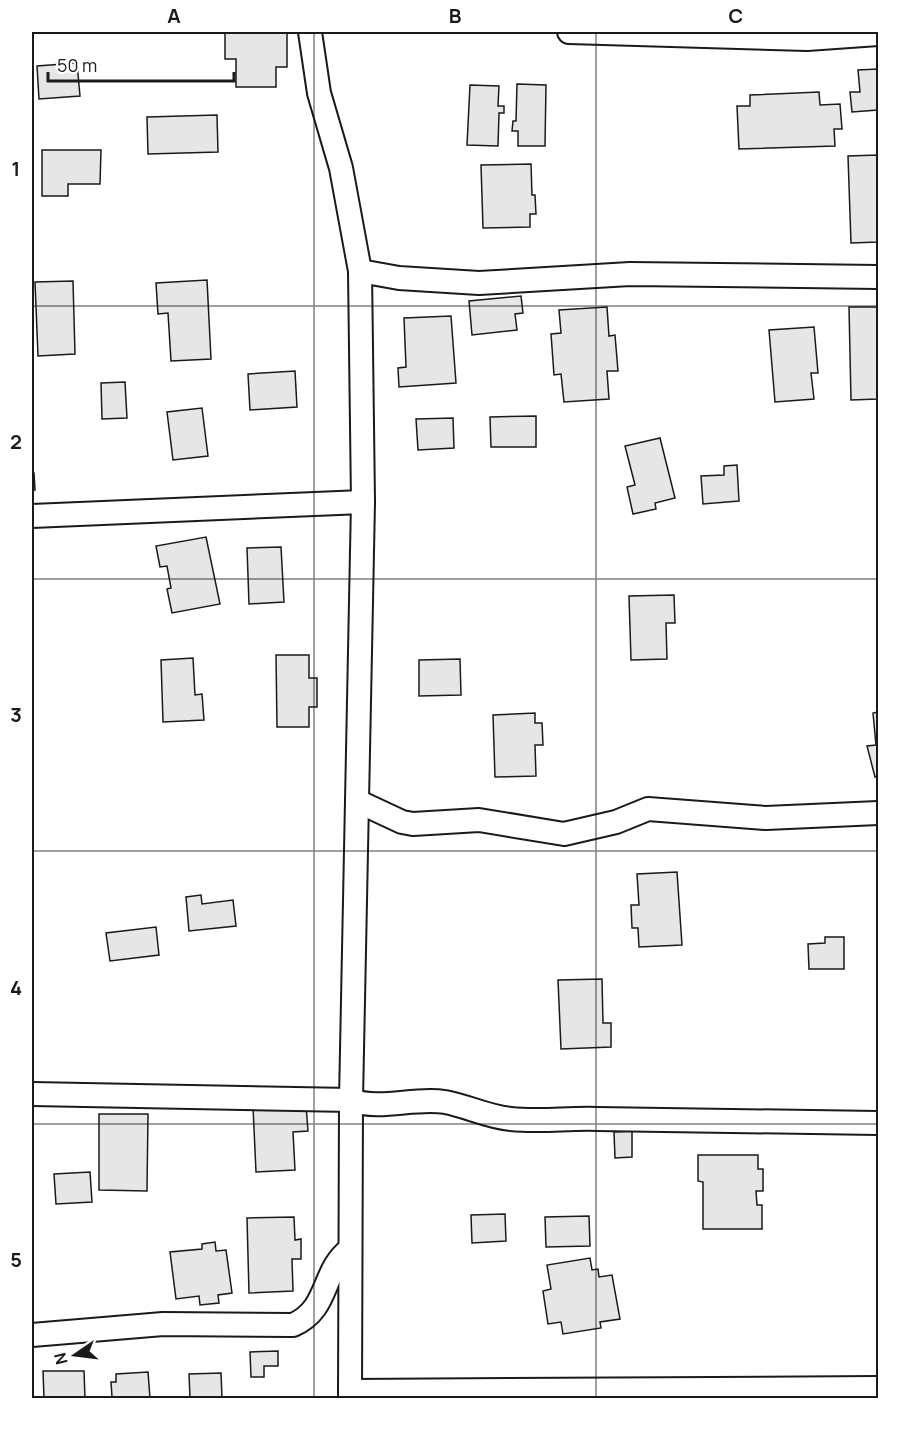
<svg xmlns="http://www.w3.org/2000/svg" width="910" height="1430" viewBox="0 0 910 1430" font-family="Manrope,sans-serif">
<style>
.building{fill:#e6e6e6;stroke:#1a1a1a;stroke-width:1.5}
.lines{fill:none;stroke-linecap:round;stroke-linejoin:round}
.minor-casing{stroke:#1a1a1a;stroke-width:26}
.minor{stroke:#fff;stroke-width:22}
.grid{fill:none;stroke:#1a1a1a;stroke-width:1.5;stroke-opacity:0.55}
.neatline{fill:none;stroke:#1a1a1a;stroke-width:2}
.grid-label{font-size:20px;text-anchor:middle;font-weight:bold;fill:#1a1a1a}
</style>
<rect width="100%" height="100%" fill="#fff"/>
<!-- building -->
<g class="building">
<path d="M225,32H287V67H276V87H236V59H225Z"/>
<path d="M77,63L80,96L39,99L37,66Z"/>
<path d="M878,69V110L852,112L850,92H860L858,70Z"/>
<path d="M517,84L546,85L545,146H518V131H512L513,121H516Z"/>
<path d="M470,85L499,86L498,106H504V113H499L498,146L467,145Z"/>
<path d="M819,92L820,105L840,104L842,129H834L835,146L739,149L737,106H750V95Z"/>
<path d="M217,115L218,152L148,154L147,117Z"/>
<path d="M42,150H101L100,184H68V196H42Z"/>
<path d="M878,155V242L851,243L848,156Z"/>
<path d="M531,164L532,195H535L536,214H530V227L483,228L481,165Z"/>
<path d="M207,280L211,359L171,361L168,313L158,314L156,283Z"/>
<path d="M73,281L75,354L38,356L35,282Z"/>
<path d="M521,296L523,313L515,314L517,330L472,335L469,301Z"/>
<path d="M607,307L609,336L615,335L618,371H607L609,399L564,402L561,374L554,375L551,334L561,333L559,310Z"/>
<path d="M849,307H878V399L851,400Z"/>
<path d="M451,316L456,383L399,387L398,368L406,367L404,318Z"/>
<path d="M814,327L818,373H811L814,399L775,402L769,330Z"/>
<path d="M295,371L297,407L250,410L248,374Z"/>
<path d="M125,382L127,418L102,419L101,383Z"/>
<path d="M202,408L208,456L173,460L167,412Z"/>
<path d="M536,416V447H491L490,417Z"/>
<path d="M453,418L454,448L418,450L416,419Z"/>
<path d="M660,438L675,498L655,503L656,509L633,514L627,487L635,485L625,446Z"/>
<path d="M737,465L739,501L703,504L701,476L724,475V466Z"/>
<path d="M32,473H34L35,490L32,491Z"/>
<path d="M206,537L220,604L172,613L167,589L171,588L167,566L160,567L156,546Z"/>
<path d="M281,547L284,602L249,604L247,548Z"/>
<path d="M674,595L675,623H666L667,659L631,660L629,596Z"/>
<path d="M276,655H309V678H317V707H309V727H277Z"/>
<path d="M193,658L195,695L202,694L204,720L163,722L161,660Z"/>
<path d="M460,659L461,695L419,696V660Z"/>
<path d="M878,712V776L875,777L867,746L876,745L873,713Z"/>
<path d="M535,713V723H542L543,745H535L536,776L495,777L493,715Z"/>
<path d="M677,872L682,945L639,947L638,928H632L631,905H639L637,874Z"/>
<path d="M201,895L202,904L233,900L236,926L189,931L186,897Z"/>
<path d="M156,927L159,955L110,961L106,933Z"/>
<path d="M825,937H844V969H809L808,944L825,943Z"/>
<path d="M602,979L603,1023H611V1047L561,1049L558,980Z"/>
<path d="M306,1105L308,1131L293,1132L295,1170L256,1172L253,1107Z"/>
<path d="M99,1114H148L147,1191L99,1190Z"/>
<path d="M632,1131V1157L615,1158L614,1132Z"/>
<path d="M698,1155H758V1169H763V1191H756L757,1205H762V1229H703V1182L698,1181Z"/>
<path d="M90,1172L92,1202L56,1204L54,1174Z"/>
<path d="M505,1214L506,1241L472,1243L471,1215Z"/>
<path d="M589,1216L590,1246L546,1247L545,1217Z"/>
<path d="M294,1217L295,1240L301,1239V1259H292L293,1291L249,1293L247,1218Z"/>
<path d="M215,1242L216,1251L226,1250L232,1293L218,1295L219,1303L200,1305L199,1296L176,1299L170,1252L202,1249V1244Z"/>
<path d="M590,1258L592,1270L598,1269L599,1277L612,1275L620,1319L600,1322L601,1328L563,1334L561,1322L548,1324L543,1291L551,1289L547,1265Z"/>
<path d="M278,1351V1366H264V1377H251L250,1352Z"/>
<path d="M43,1371H84L85,1398H44Z"/>
<path d="M148,1372L150,1398L112,1397L111,1382H116V1374Z"/>
<path d="M221,1373L222,1398H190L189,1374Z"/>
</g>
<g class="lines">
<defs>
<g id="minor">
<path d="M310,32L319,93L341,168L360,271L363,502L351,1100L350,1398"/>
<path d="M569,32L807,39L878,34"/>
<path d="M360,271L399,278L479,283L630,274L878,277"/>
<path d="M32,516L363,502"/>
<path d="M357,801L402,822L413,824L479,820L564,834L616,822L648,809L766,818L878,813"/>
<path d="M32,1094L351,1100C381,1111 413,1097 445,1102C467,1106 488,1117 511,1119C539,1122 568,1118 597,1119C691,1121 785,1122 878,1123"/>
<path d="M32,1335L163,1324L293,1325C330,1309 321,1271 350,1249"/>
<path d="M350,1391L878,1388"/>
</g>
</defs>
<!-- minor casing -->
<use href="#minor" class="minor-casing"/>
<!-- minor -->
<use href="#minor" class="minor"/>
</g>
<!-- grid -->
<path class="grid" d="M314,32V1398M596,32V1398M32,306H878M32,579H878M32,851H878M32,1124H878"/>
<!-- border -->
<rect width="910" height="1430" fill="none" stroke="#ffffff" stroke-width="66"/>
<!-- north arrow -->
<g transform="translate(75 1355) rotate(256)" stroke="#ffffff" stroke-width="4.5" paint-order="stroke">
<path d="M0-4.5L10 22L0 15L-10 22Z" fill="#1a1a1a"/>
<text y="-9" font-size="16" font-weight="bold" text-anchor="middle" fill="#1a1a1a">N</text>
</g>
<!-- scale -->
<path d="M48 72v9h186v-9" fill="none" stroke="#1a1a1a" stroke-width="3"/>
<text x="57" y="72" font-size="18" fill="#1a1a1a" stroke="#ffffff" stroke-width="4.5" paint-order="stroke">50 m</text>
<rect x="33" y="33" width="844" height="1364" class="neatline"/>
<g class="grid-label">
<text x="174" y="23">A</text>
<text x="455" y="23">B</text>
<text x="736" y="23">C</text>
<text x="16" y="176">1</text>
<text x="16" y="449">2</text>
<text x="16" y="722">3</text>
<text x="16" y="995">4</text>
<text x="16" y="1267">5</text>
</g>
</svg>
